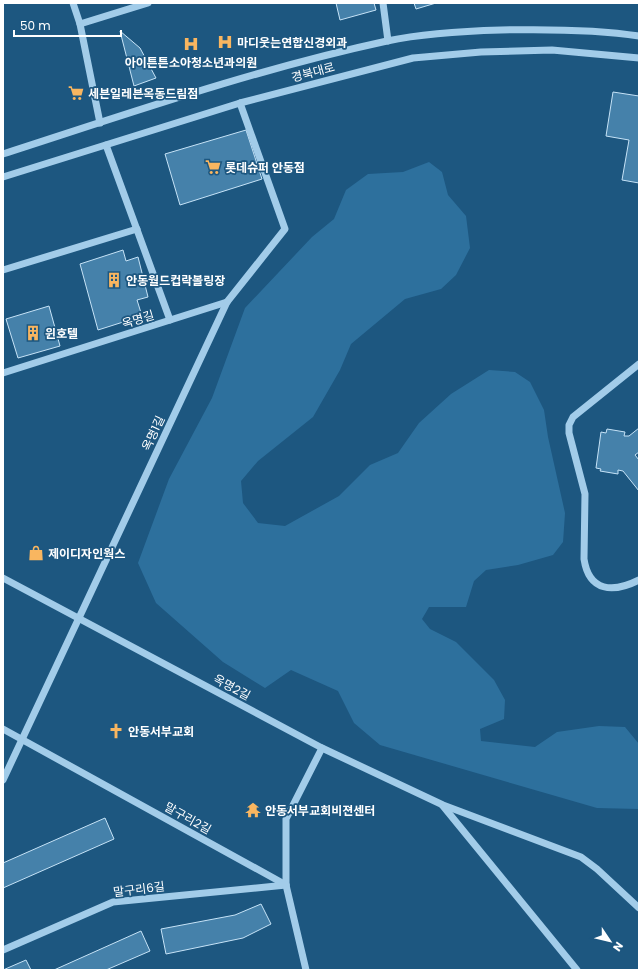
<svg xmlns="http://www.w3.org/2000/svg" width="642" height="973" viewBox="0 0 642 973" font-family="Poppins,'Noto Sans KR',sans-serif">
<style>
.green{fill:#2d709d}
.building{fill:#4581aa;stroke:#c6e3f7}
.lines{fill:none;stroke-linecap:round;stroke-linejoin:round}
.minor{stroke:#a2cce9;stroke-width:7}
.labels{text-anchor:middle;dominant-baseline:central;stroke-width:3.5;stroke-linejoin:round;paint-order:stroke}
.poi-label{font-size:12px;font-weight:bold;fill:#fff;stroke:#1d5780;text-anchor:start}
.street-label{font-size:12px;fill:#fff;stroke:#1d5780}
</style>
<rect width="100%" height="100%" fill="#1d5780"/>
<!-- green -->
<path class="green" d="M429,162L442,172L448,195L466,216L470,248L456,275L441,289L405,299L351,344L340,370L313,417L258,461L241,481L243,503L258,523L285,526L339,496L370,465L398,453L419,423L451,394L489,370L515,372L530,382L544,410L548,437L565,513L563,542L553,555L518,565L486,570L474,581L466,607H429L422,619L430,629L456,642L494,680L505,700L504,719L480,729L481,741L535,747L557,732L599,726L625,727L639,744V809L597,808L380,745L354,723L338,691L291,670L265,688L223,662L156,603L138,563L169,479L212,398L245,308L312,237L334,219L346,190L368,174L403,172Z"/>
<!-- building -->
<g class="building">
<path d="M336,3H374L376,10L340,20Z"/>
<path d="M414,3H436L416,9Z"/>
<path d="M120,31L140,48L156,78L134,86Z"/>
<path d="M613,92L639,96V183L622,180L629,140L606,136Z"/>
<path d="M246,130L262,179L180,205L165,154Z"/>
<path d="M123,250L126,261L138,257L148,297L137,300L142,316L98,330L80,264Z"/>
<path d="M49,306L60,346L18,358L6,319Z"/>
<path d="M639,428V452L635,455L639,460V491L623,471L618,470V474L600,471L601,469L596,468L601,432L606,433L607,429L625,432L624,436H629Z"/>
<path d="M105,818L114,839L3,888V863Z"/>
<path d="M261,904L271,924L243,938L166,954L161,929L235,915Z"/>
<path d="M141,931L150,951L106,970H54Z"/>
<path d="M26,960L31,970H3Z"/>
</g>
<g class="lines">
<!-- minor -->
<g class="minor">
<path d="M73,3L80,24L100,123"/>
<path d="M383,3L388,41"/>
<path d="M80,24L148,3"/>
<path d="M106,145L170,320"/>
<path d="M3,154C130,113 257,69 387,41C425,33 463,31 501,30C547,29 594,29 639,36"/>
<path d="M3,177L240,103L413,58L481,52L552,50L639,58"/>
<path d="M3,270L137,229"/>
<path d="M639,364L573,417L569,425V433L585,494L584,559C589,592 613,593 639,580"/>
<path d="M3,373L227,302"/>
<path d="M3,578L322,748L443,805L581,857L597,869L639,908"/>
<path d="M3,729L286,885"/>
<path d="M3,780L227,302L285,229L240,103"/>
<path d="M443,806L577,970"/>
<path d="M3,950L113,902L286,885"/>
<path d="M306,970L286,885V819L322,748"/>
</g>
</g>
<!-- icons -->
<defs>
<symbol id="hospital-bare" viewBox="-9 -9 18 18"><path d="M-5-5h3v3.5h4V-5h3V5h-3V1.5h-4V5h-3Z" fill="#f9b660" stroke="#1d5780" stroke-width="2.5" paint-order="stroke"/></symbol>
<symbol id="supermarket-bare" viewBox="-9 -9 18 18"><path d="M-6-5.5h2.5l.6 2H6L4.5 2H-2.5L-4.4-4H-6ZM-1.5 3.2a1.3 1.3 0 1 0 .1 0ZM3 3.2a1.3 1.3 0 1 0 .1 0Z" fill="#f9b660" stroke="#1d5780" stroke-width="2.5" paint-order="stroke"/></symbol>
<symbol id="building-bare" viewBox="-9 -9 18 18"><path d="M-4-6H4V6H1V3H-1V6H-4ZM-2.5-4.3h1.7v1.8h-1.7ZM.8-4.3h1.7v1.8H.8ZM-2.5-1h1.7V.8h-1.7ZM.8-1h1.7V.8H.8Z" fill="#f9b660" stroke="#1d5780" stroke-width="2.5" paint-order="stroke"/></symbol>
<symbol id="shop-bare" viewBox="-9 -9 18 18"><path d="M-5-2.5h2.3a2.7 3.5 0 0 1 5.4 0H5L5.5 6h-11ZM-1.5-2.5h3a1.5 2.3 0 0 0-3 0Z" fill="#f9b660" stroke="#1d5780" stroke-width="2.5" paint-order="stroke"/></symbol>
<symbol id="church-bare" viewBox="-9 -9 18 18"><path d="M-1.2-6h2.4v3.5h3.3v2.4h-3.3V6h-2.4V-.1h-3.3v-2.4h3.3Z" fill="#f9b660" stroke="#1d5780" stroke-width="2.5" paint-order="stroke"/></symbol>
<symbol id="temple-bare" viewBox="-9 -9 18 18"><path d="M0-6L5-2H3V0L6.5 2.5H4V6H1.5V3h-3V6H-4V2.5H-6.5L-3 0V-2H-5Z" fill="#f9b660" stroke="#1d5780" stroke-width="2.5" paint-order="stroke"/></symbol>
</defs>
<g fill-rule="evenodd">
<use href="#hospital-bare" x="214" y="31" width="22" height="22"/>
<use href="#hospital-bare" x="180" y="33" width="22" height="22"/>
<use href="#supermarket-bare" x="65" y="82" width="22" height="22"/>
<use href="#supermarket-bare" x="202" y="156" width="22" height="22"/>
<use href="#building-bare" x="103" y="269" width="22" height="22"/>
<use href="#building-bare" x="22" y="322" width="22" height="22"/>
<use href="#shop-bare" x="25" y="542" width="22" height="22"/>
<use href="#church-bare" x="105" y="720" width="22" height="22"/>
<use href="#temple-bare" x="242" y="799" width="22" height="22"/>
</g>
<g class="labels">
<!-- poi labels -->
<g class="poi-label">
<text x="237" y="42">마디웃는연합신경외과</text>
<text x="191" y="62" text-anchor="middle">아이튼튼소아청소년과의원</text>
<text x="88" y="93">세븐일레븐옥동드림점</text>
<text x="225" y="167">롯데슈퍼 안동점</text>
<text x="126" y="280">안동월드컵락볼링장</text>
<text x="45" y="333">윈호텔</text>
<text x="48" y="553">제이디자인웍스</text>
<text x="128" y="731">안동서부교회</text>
<text x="265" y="810">안동서부교회비젼센터</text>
</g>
<!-- street labels -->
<g class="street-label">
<text transform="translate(313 72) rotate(-15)">경북대로</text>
<text transform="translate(138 319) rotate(-17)">옥명길</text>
<text transform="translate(153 433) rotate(-65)">옥명1길</text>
<text transform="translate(232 687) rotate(28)">옥명2길</text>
<text transform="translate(188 818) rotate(29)">말구리2길</text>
<text transform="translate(139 889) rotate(-7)">말구리6길</text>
</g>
</g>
<!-- border -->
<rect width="642" height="973" fill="none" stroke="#ffffff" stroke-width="8"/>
<!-- north arrow -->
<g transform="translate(610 941) rotate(125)" stroke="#1d5780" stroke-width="3" paint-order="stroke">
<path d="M0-3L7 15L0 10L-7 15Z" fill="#ffffff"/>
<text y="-6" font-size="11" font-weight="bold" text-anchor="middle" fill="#ffffff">N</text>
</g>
<!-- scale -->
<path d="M14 30v6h107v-6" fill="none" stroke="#ffffff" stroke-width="2"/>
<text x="20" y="30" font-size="12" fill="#ffffff" stroke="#1d5780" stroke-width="3" paint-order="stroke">50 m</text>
</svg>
